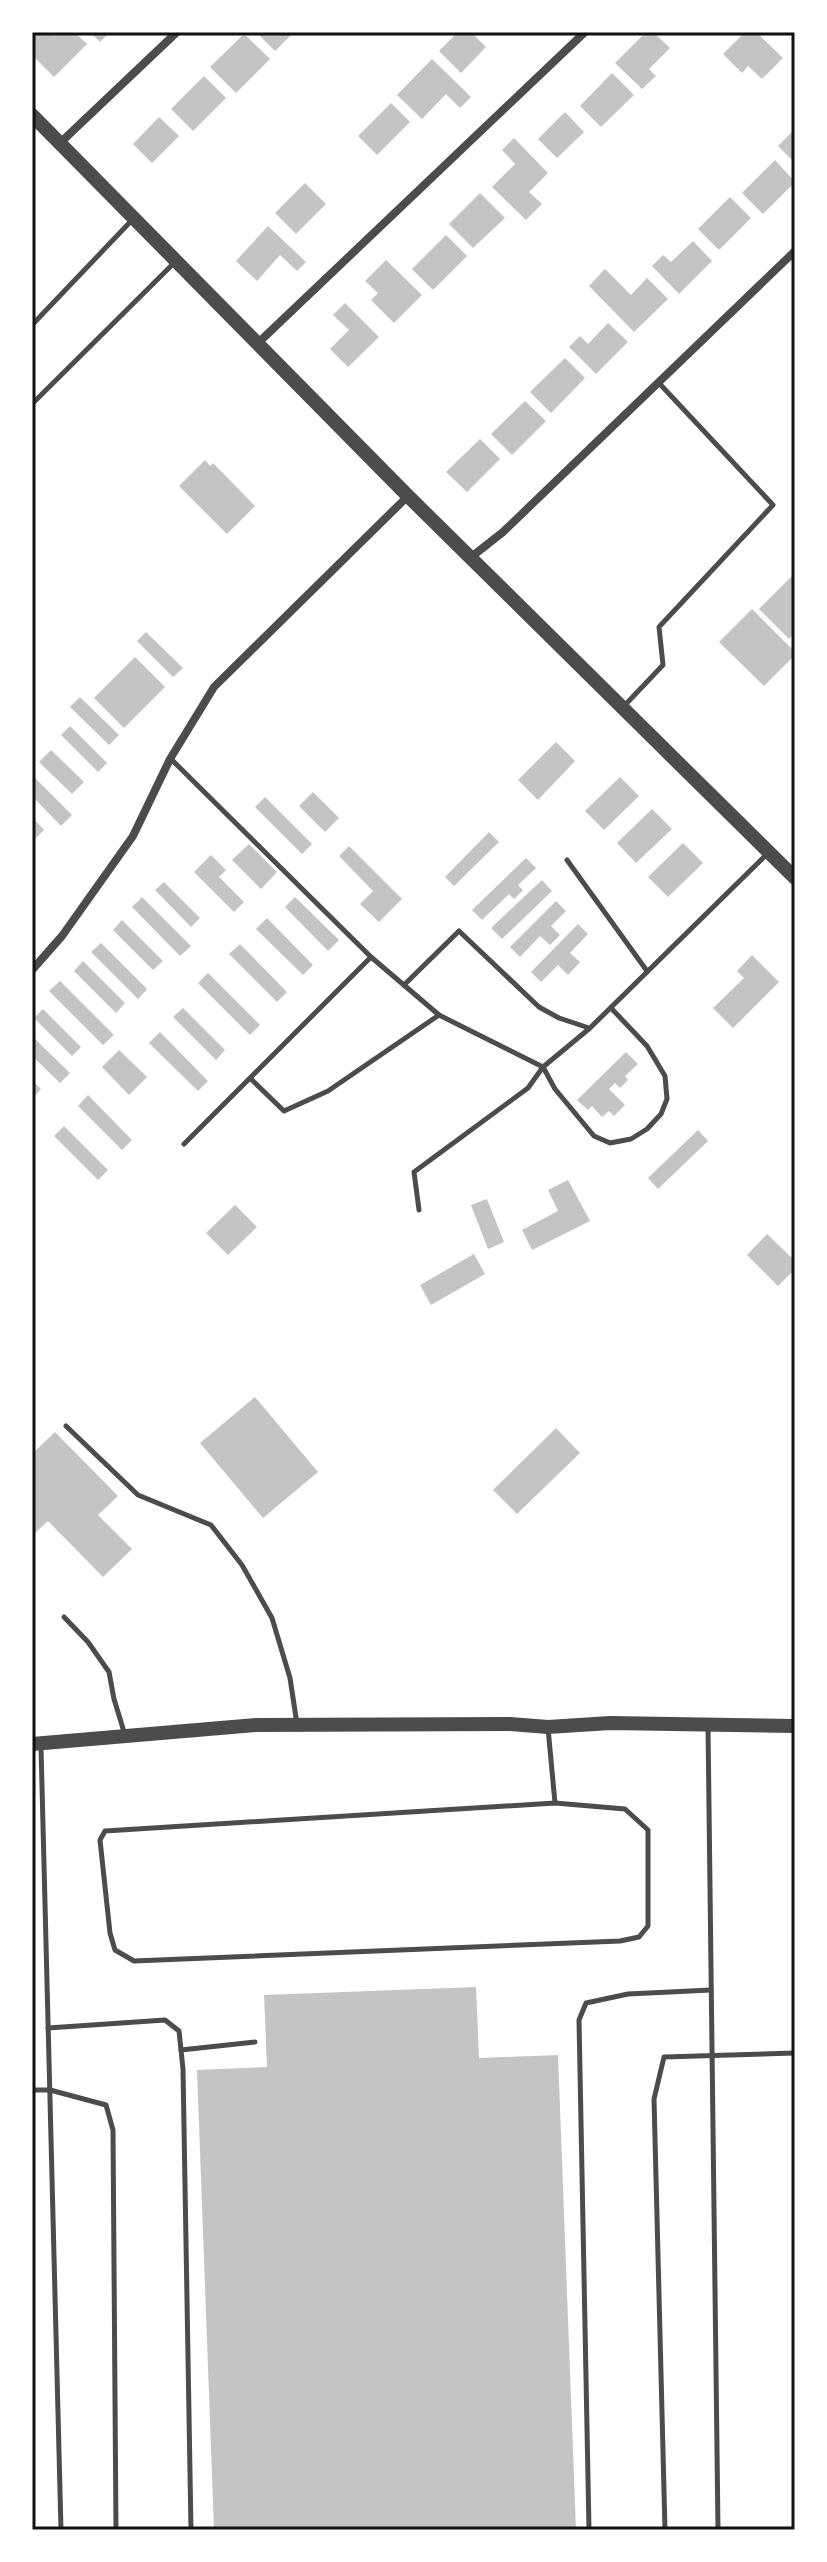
<svg xmlns="http://www.w3.org/2000/svg" width="827" height="2562" viewBox="0 0 827 2562" font-family="'Varela Round',sans-serif">
<style>
.building{fill:#c4c4c4}
.lines{fill:none;stroke-linecap:round;stroke-linejoin:round}
.service{stroke:#4c4c4c;stroke-width:5}
.minor{stroke:#4c4c4c;stroke-width:8}
.tertiary{stroke:#4c4c4c;stroke-width:14}
.neatline{fill:none;stroke:#111;stroke-width:3}
</style>
<rect width="100%" height="100%" fill="#fff"/>
<!-- building -->
<g class="building">
<path d="M32,32H51L54,36L58,32H74L87,44L54,77L32,55Z"/>
<path d="M90,32H110L100,42Z"/>
<path d="M256,32H294L275,51Z"/>
<path d="M458,32H471L486,47L461,73L439,51Z"/>
<path d="M646,32H653L670,48L649,69L656,76L642,89L615,63Z"/>
<path d="M745,32H756L783,58L762,79L748,66L742,73L723,54Z"/>
<path d="M244,34L270,59L236,93L210,67Z"/>
<path d="M432,59L471,97L460,108L446,94L422,119L397,95Z"/>
<path d="M612,73L634,95L601,127L580,106Z"/>
<path d="M204,76L226,98L193,131L171,109Z"/>
<path d="M391,103L410,122L377,155L358,136Z"/>
<path d="M565,112L584,132L557,158L538,139Z"/>
<path d="M159,117L179,136L152,163L133,144Z"/>
<path d="M795,129V163L778,146Z"/>
<path d="M514,138L548,173L529,192L542,204L526,220L492,187L515,164L502,150Z"/>
<path d="M775,160L795,182L763,214L742,193Z"/>
<path d="M305,183L326,204L296,234L275,213Z"/>
<path d="M480,193L505,218L473,248L449,224Z"/>
<path d="M730,197L751,218L719,250L698,229Z"/>
<path d="M268,226L306,262L297,271L280,255L257,281L236,261Z"/>
<path d="M446,235L467,256L433,290L412,269Z"/>
<path d="M693,241L712,261L679,294L652,266L663,255L671,262Z"/>
<path d="M386,260L422,295L394,323L371,300L378,293L365,281Z"/>
<path d="M605,269L631,295L647,278L668,299L634,332L589,286Z"/>
<path d="M345,303L379,337L348,367L330,349L349,330L333,315Z"/>
<path d="M608,323L628,342L596,374L569,347L580,336L588,344Z"/>
<path d="M565,358L585,378L551,413L530,392Z"/>
<path d="M525,401L546,421L512,455L491,434Z"/>
<path d="M480,439L500,459L467,492L446,472Z"/>
<path d="M205,460L210,466L213,463L255,506L227,534L179,486Z"/>
<path d="M795,573V633L789,639L759,609Z"/>
<path d="M752,609L795,652V655L764,686L719,642Z"/>
<path d="M146,632L183,668L173,677L137,641Z"/>
<path d="M135,657L165,687L124,728L94,698Z"/>
<path d="M80,697L119,735L109,745L70,707Z"/>
<path d="M70,726L107,763L98,772L61,735Z"/>
<path d="M556,742L575,761L538,800L518,780Z"/>
<path d="M51,750L84,782L72,794L39,762Z"/>
<path d="M32,775L72,815L61,826L32,796Z"/>
<path d="M620,777L639,796L604,830L585,811Z"/>
<path d="M313,792L339,818L325,832L299,806Z"/>
<path d="M265,797L312,844L302,854L255,807Z"/>
<path d="M652,809L672,829L636,863L617,843Z"/>
<path d="M32,817L44,830L35,839L32,837Z"/>
<path d="M489,832L499,842L454,886L445,877Z"/>
<path d="M683,843L703,863L668,897L648,877Z"/>
<path d="M249,844L277,872L261,889L232,860Z"/>
<path d="M349,846L402,899L379,922L360,904L373,891L339,856Z"/>
<path d="M211,855L226,870L219,877L244,902L234,912L194,872Z"/>
<path d="M526,858L536,868L518,885L523,890L514,899L509,894L482,920L472,910Z"/>
<path d="M542,880L552,891L502,939L491,928Z"/>
<path d="M164,882L200,918L191,927L155,890Z"/>
<path d="M142,897L191,946L180,956L132,907Z"/>
<path d="M295,897L339,940L328,951L285,907Z"/>
<path d="M556,901L566,911L551,926L560,935L550,945L540,936L520,957L510,947Z"/>
<path d="M267,918L313,965L303,975L256,929Z"/>
<path d="M122,920L163,961L153,970L113,930Z"/>
<path d="M578,924L588,934L570,953L580,962L568,975L558,965L541,982L531,972Z"/>
<path d="M101,943L147,989L138,999L91,952Z"/>
<path d="M240,944L287,992L277,1002L229,954Z"/>
<path d="M752,955L779,982L733,1028L713,1008L744,978L737,971Z"/>
<path d="M83,961L125,1003L116,1013L74,971Z"/>
<path d="M208,973L260,1025L250,1035L198,983Z"/>
<path d="M60,981L114,1035L103,1045L49,991Z"/>
<path d="M183,1008L225,1050L216,1060L173,1017Z"/>
<path d="M43,1009L81,1047L72,1056L34,1018Z"/>
<path d="M160,1032L208,1081L198,1091L149,1043Z"/>
<path d="M32,1036L70,1073L60,1083L32,1056Z"/>
<path d="M119,1050L147,1077L129,1095L102,1067Z"/>
<path d="M626,1052L638,1064L625,1076L628,1080L620,1088L615,1083L609,1089L625,1105L614,1116L609,1111L602,1117L592,1106L588,1110L577,1100Z"/>
<path d="M32,1080L41,1089L32,1099Z"/>
<path d="M88,1095L132,1140L122,1150L78,1106Z"/>
<path d="M64,1126L108,1170L98,1180L54,1136Z"/>
<path d="M698,1130L708,1141L658,1189L648,1178Z"/>
<path d="M568,1180L590,1221L532,1250L522,1230L558,1211L548,1190Z"/>
<path d="M487,1199L504,1242L488,1249L471,1205Z"/>
<path d="M235,1205L257,1227L228,1255L206,1233Z"/>
<path d="M767,1234L795,1261V1269L778,1286L747,1255Z"/>
<path d="M474,1254L485,1274L431,1305L420,1285Z"/>
<path d="M255,1397L318,1472L263,1518L200,1443Z"/>
<path d="M556,1428L580,1453L517,1514L493,1490Z"/>
<path d="M55,1432L118,1496L98,1515L132,1549L103,1577L48,1521L34,1534L32,1532V1454Z"/>
<path d="M476,1987L479,2058L558,2055L576,2530H214L197,2070L267,2067L264,1995Z"/>
</g>
<g class="lines">
<!-- service -->
<g class="service">
<path d="M32,325L133,219"/>
<path d="M32,404L176,261"/>
<path d="M625,705L663,665L659,627L773,505L658,382"/>
<path d="M171,759L371,957L439,1015L543,1067L555,1089L594,1136L610,1143L631,1139L647,1129L661,1114L667,1099L665,1076L647,1046L611,1008"/>
<path d="M567,860L647,971"/>
<path d="M404,985L459,931L539,1007L559,1018L589,1028"/>
<path d="M251,1079L284,1111L328,1091L439,1015"/>
<path d="M184,1144L371,957"/>
<path d="M419,1210L414,1172L528,1088L543,1067L590,1028L768,853"/>
<path d="M66,1426L138,1495L211,1525L242,1565L272,1618L290,1678L297,1724"/>
<path d="M64,1617L88,1642L109,1672L114,1699L125,1735"/>
<path d="M708,1726L718,2530"/>
<path d="M548,1728L555,1803L625,1809L648,1830V1926L639,1937L620,1941L134,1961L115,1950L110,1933L100,1840L105,1831L555,1803"/>
<path d="M41,1747L61,2530"/>
<path d="M48,2028L165,2020L179,2031L183,2069L191,2530"/>
<path d="M181,2050L255,2042"/>
<path d="M32,2090H50L106,2105L113,2130L116,2530"/>
<path d="M589,2530L579,2020L586,2003L628,1994L711,1990"/>
<path d="M665,2530L654,2099L664,2057L795,2053"/>
</g>
<!-- minor -->
<g class="minor">
<path d="M60,143L177,32"/>
<path d="M258,343L585,32"/>
<path d="M470,558L503,532L795,251"/>
<path d="M32,970L62,936L133,836L170,759L214,687L408,496"/>
</g>
<!-- tertiary -->
<g class="tertiary">
<path d="M32,115L408,496L795,878"/>
<path d="M32,1744L256,1725L510,1724L548,1727L610,1723L795,1726"/>
</g>
</g>
<!-- border -->
<rect width="827" height="2562" fill="none" stroke="#ffffff" stroke-width="68"/>
<rect x="34" y="34" width="759" height="2494" class="neatline"/>
</svg>
